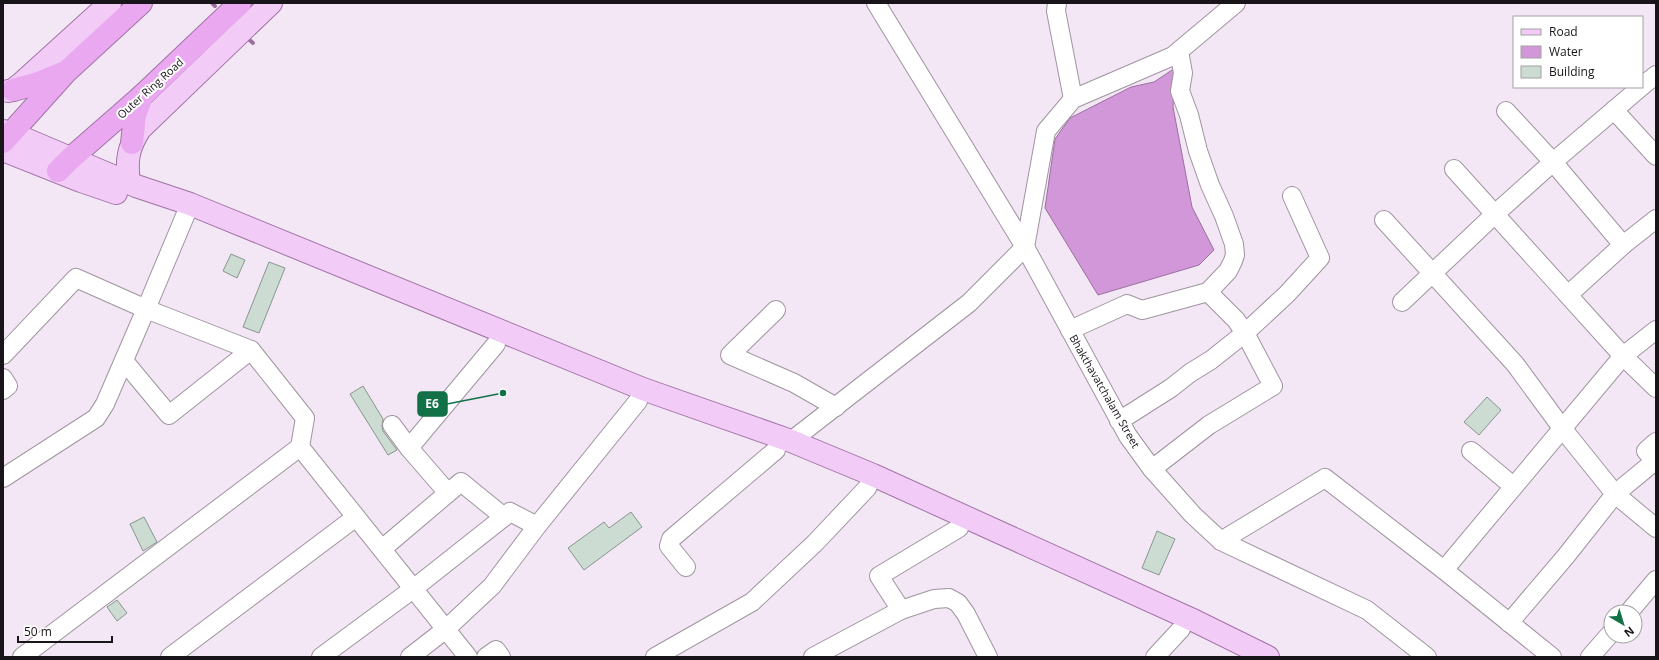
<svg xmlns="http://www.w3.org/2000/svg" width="1659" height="660" viewBox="0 0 1659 660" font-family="'Open Sans',sans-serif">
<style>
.water{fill:#d297d8;stroke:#9a709f}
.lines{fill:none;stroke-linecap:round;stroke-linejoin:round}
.stream{stroke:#9a709f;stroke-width:4}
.building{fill:#ccdcd2;stroke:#87968c}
.minor-casing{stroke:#9f94a0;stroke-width:20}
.major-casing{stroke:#a074a5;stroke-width:24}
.highway-casing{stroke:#a074a5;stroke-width:24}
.minor{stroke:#fff;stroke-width:18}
.major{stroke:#f2cbf7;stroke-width:22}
.highway{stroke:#eaa8f1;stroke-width:22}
.labels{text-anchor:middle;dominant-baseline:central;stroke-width:4;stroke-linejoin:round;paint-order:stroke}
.street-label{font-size:11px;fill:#181419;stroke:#fff}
.leader{fill:none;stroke:#127147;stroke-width:1.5}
.callout-dot{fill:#127147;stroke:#fff;stroke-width:1.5}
.callout{fill:#127147;stroke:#127147;stroke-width:1.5}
.callout-label{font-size:12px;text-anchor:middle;font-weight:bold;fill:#fff}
</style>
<rect width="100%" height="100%" fill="#f4e7f5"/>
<!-- water -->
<path class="water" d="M1175,68L1173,107L1192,207L1214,250L1199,265L1098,295L1045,208L1055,139L1070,118L1131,87L1154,82Z"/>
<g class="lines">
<!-- stream -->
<g class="stream">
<path d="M212,3L215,6"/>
<path d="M246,37L253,43"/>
</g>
</g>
<!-- building -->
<g class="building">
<path d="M231,254L245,260L237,278L223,271Z"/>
<path d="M269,262L285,268L259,333L243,327Z"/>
<path d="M363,386L383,419L382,426L383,431L397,450L388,455L350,394Z"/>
<path d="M1487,397L1501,410L1479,435L1464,422Z"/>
<path d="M631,512L642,527L584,570L568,548L604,522L609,528Z"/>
<path d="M144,517L157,542L143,551L130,524Z"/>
<path d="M1157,531L1175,539L1159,575L1142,568Z"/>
<path d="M117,600L127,613L117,621L107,607Z"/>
</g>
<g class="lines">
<defs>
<g id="minor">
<path d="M876,3L1025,247L1128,436L1152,469L1193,515L1221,541L1367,610L1427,657"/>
<path d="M1057,3L1056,11L1073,99"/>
<path d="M1642,86L1656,75"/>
<path d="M1614,110L1656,156"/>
<path d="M1506,111L1553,162L1641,87"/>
<path d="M1454,169L1623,356L1656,388"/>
<path d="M1384,220L1515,364L1562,428L1615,494L1656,528"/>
<path d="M1568,295L1623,245L1656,219"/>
<path d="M1402,302L1495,214L1553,162L1623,245"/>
<path d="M776,310L730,355L794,383L836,407"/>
<path d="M1070,330L1127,304L1142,310L1208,292L1228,271L1233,261L1235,255L1234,244L1224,216L1210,185L1198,151L1189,115L1180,91L1183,73L1179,51"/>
<path d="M3,355L76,278L146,309L105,404L96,418L3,478"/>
<path d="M124,361L169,415L251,350"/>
<path d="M3,378L8,386L3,390"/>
<path d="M1119,421L1171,388L1190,373L1211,360L1245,333L1287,294L1320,258L1292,196"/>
<path d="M392,425L409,448"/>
<path d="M791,441L969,303L1025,247L1046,131L1073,99L1173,56L1236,3"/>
<path d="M300,447L468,657"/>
<path d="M1471,451L1513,486"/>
<path d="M1152,469L1209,425L1273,386L1245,333L1236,320L1208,292"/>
<path d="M448,493L409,448L496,344"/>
<path d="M1221,541L1325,478L1444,570L1552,657"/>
<path d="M382,549L461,482L504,517L510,512L537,526"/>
<path d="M686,567L669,546L671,539L776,450"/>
<path d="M1444,570L1623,356L1656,330"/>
<path d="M901,610L934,599L949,598L958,603L966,614L988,657"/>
<path d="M1629,612L1656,580"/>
<path d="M1509,623L1566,556L1615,494L1655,461L1646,451L1656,442"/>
<path d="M22,657L300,447L305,418L251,350L146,309L190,204"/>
<path d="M170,657L356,517"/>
<path d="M321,657L413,589L504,517"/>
<path d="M410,657L446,629L492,586L537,526L638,401"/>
<path d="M486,657L496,650L501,657"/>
<path d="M655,657L752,602L815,543L867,488L873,475"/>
<path d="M813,657L901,610L879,576L959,528"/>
<path d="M1155,657L1181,629"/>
<path d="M1590,657L1611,633"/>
</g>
<g id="major">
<path d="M8,91L13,90L22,83L110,3"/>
<path d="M3,131L11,133L136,186L190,204L643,389L791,441L873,475L1195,621L1268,657"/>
<path d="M3,150L81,181L116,193"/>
<path d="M129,183C126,160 128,148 140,129L271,3"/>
</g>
<g id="highway">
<path d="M13,90L36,84L63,73"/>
<path d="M3,142L66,72L141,3"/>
<path d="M132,143L135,115L142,96"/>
<path d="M58,171L70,159L142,96L240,3"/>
</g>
</defs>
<!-- minor casing -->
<use href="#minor" class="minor-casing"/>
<!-- major casing -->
<use href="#major" class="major-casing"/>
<!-- highway casing -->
<use href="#highway" class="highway-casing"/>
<!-- minor -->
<use href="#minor" class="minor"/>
<!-- major -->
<use href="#major" class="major"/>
<!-- highway -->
<use href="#highway" class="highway"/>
</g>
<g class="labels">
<!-- street labels -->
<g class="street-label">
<text transform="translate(150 88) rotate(-42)">Outer Ring Road</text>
<text transform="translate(1105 391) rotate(60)">Bhakthavatchalam Street</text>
</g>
</g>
<!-- callouts -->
<path class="leader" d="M503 393L447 404"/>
<circle class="callout-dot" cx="503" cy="393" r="4"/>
<rect class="callout" x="418" y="392" width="29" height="24" rx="4"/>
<g class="callout-label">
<text x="432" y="408">E6</text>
</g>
<!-- border -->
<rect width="1659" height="660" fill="none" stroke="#181419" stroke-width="8"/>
<!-- legend -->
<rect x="1513" y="16" width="130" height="72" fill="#ffffff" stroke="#a3a1a3"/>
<rect x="1521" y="29" width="20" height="6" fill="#f2cbf7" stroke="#a3a1a3"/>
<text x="1549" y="36" font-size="12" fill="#181419">Road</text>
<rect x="1521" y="46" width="20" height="12" fill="#d297d8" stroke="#a3a1a3"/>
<text x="1549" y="56" font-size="12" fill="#181419">Water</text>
<rect x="1521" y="66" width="20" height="12" fill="#ccdcd2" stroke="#a3a1a3"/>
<text x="1549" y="76" font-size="12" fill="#181419">Building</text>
<!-- north arrow -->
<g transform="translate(1623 624) rotate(142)"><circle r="19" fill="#ffffff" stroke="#a3a1a3"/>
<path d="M0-3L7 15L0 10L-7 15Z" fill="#127147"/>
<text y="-6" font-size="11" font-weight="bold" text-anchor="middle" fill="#181419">N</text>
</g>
<!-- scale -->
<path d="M18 636v6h94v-6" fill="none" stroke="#181419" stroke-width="2"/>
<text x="24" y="636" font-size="12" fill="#181419" stroke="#ffffff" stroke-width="3" paint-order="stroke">50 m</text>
</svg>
